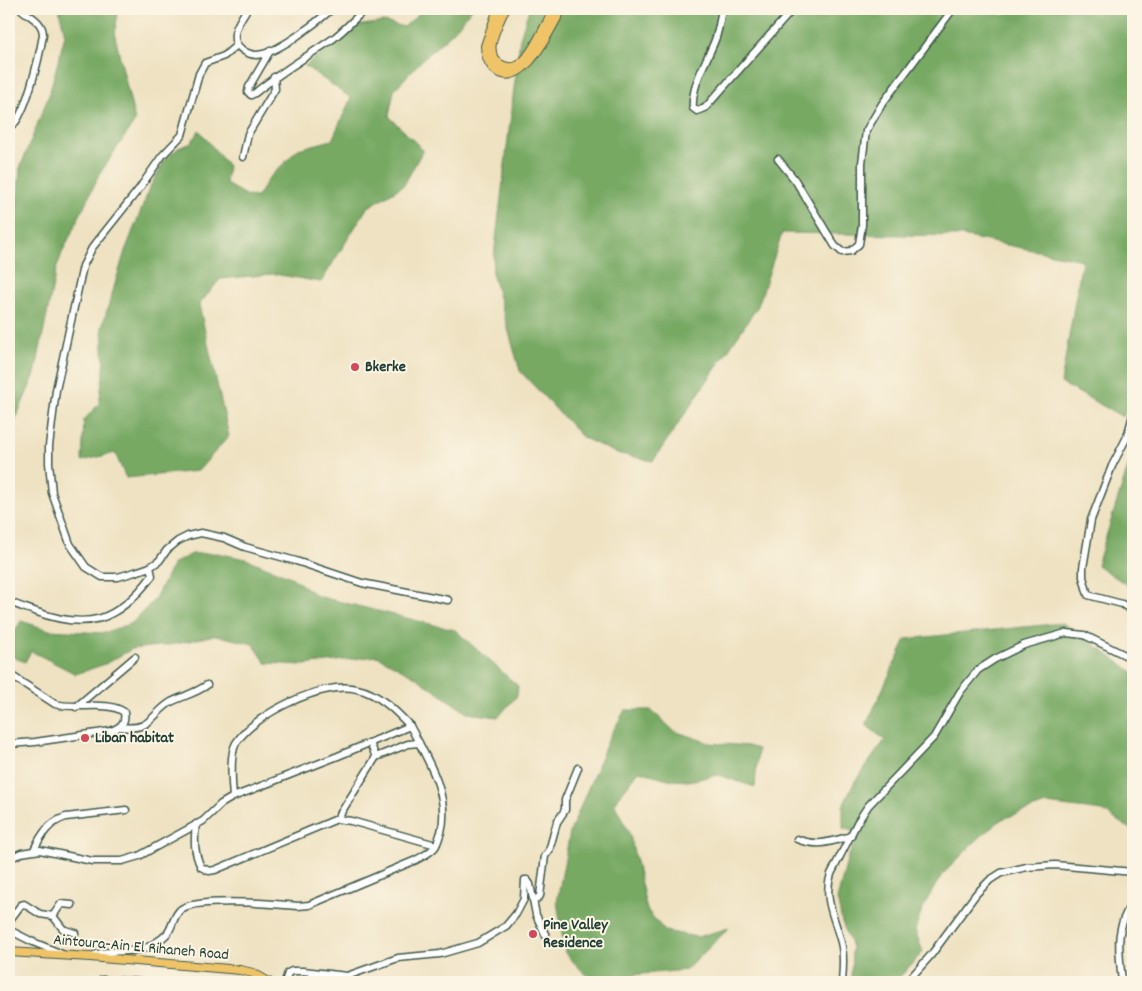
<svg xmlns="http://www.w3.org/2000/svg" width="1142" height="991" viewBox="0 0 1142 991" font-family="Dekko,sans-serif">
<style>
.forest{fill:#77a964;stroke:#4b734c}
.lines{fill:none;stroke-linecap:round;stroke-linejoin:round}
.minor-casing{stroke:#3e5649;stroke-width:9}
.major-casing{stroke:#3e5649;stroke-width:10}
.minor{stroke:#fff;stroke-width:6}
.major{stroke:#efc469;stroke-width:8}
.poi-dot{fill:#d1495b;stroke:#fcf5e5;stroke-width:2}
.labels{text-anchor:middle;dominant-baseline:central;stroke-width:4;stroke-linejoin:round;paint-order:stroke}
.poi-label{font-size:16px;font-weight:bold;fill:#1f3d34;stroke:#fcf5e5;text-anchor:start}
.street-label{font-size:16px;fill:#1f3d34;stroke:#fcf5e5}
</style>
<rect width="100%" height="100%" fill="#fcf5e5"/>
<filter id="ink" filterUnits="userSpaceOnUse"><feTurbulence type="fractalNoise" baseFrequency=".02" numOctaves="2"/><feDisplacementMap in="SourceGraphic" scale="10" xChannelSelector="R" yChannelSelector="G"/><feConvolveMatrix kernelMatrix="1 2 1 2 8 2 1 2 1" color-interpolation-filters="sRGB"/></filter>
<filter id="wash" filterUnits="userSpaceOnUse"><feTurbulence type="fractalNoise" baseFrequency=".0096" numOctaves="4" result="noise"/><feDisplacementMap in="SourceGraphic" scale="20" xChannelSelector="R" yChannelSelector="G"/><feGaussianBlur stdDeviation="1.12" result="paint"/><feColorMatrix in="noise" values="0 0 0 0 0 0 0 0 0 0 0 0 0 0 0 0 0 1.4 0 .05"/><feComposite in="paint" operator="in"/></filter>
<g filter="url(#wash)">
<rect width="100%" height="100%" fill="#efe2c2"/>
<!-- forest -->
<g class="forest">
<path d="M59,9H118L115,36L135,121L99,175L62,253L56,270L35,374L9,434V262L15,229L20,168L49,95L65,35Z"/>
<path d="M424,9H472L453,32L423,59L394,90L389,116L423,150L404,185L367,208L321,282L274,274L220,279L199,305L229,436L198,471L126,478L115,453L82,461L84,420L99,404L104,368L102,327L125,251L151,185L164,161L178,148L191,143L199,130L228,166L226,184L247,196L257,197L269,178L298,149L332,140L351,98L305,66L355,26L384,22L404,27Z"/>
<path d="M529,9H995L1004,16L1010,9H1133V394L1123,417L1061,383L1082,260L962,236L782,233L758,306L653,461L616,453L582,437L520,371L492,273L520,38Z"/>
<path d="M1133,451V589L1097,565Z"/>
<path d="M217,553L246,559L291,577L317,596L455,630L518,686L517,696L498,717L467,713L414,676L377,656L304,665L266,663L253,644L215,635L176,644L132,649L105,664L76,674L31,651L25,662L9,655V641L21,621L49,630L104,633L132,623L154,600L174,563L192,554Z"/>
<path d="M1063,623L1133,672V831L1103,811L1046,804L1002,819L978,839L941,876L923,907L915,930L923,952L895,982H851L852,947L842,922L837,899L848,857L859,834L843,828V806L855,781L885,740L866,725L906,639Z"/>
<path d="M625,710H651L674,731L710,743L748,746L758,749L755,787L718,775L689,781L672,780L639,771L614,803L630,835L647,910L665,931L697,937L729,928L686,970L631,975L610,982H593L565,953L557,901L570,832L609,738Z"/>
</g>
</g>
<g filter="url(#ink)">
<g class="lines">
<defs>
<g id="minor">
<path d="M247,9C241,19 228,36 239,47C244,52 250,55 257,55C277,54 317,22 332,9"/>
<path d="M722,9C720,19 719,30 715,40C707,61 691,85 693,108L697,111L705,108L793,9"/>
<path d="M237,45L224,56L205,63L199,74L182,135L162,156L139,189L92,248L83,266L56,390L49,446V463L52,493L70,544L86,567L102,577H118L135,572L150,567L159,561L167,550L178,541L188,536L201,533L224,538L245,547L296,561L362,583L448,600"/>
<path d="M270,51L249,87L248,92L251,95L255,93C280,72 307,57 334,38C345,29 355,19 365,9"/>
<path d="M9,128C25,122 40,53 43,35C43,21 30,17 21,9"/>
<path d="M243,157L248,134L275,89L274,77"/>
<path d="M778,159L795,180L835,246L842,252L851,251L859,244L862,225V163L866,131L882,104L953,9"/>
<path d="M1133,415L1127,437L1112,466L1091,520L1083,568V577L1088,595L1122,604L1133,611"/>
<path d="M9,601C17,606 26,608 34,611C88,631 117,622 152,576L150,567"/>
<path d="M9,674L55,704C76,710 107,700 124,712C126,723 121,727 111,731L35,742L9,744"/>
<path d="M76,707L135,657"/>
<path d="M120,727C152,731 150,715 171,702C183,696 196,693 207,685"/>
<path d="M376,757L408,744L419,743"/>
<path d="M233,797C232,783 229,755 236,743C254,714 324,680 357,689C378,693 396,711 410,726"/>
<path d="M337,819L376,757L370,743"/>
<path d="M196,824C194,840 194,853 201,867L209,871L215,870L337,819L351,821L436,845"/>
<path d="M797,839C818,847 830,842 851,836"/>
<path d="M34,850C41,835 49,822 66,817L126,810"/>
<path d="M9,859L21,853L40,850L92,861H122L139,856L203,821L221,804L233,797L338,756L410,726C426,757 451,795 441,832C439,837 438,843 435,847C430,853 423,856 416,860L309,905L298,906C276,904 194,897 180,910C174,916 173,924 169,931C165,938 155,943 148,947C136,953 122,950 110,952C103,952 97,954 91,956"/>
<path d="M534,901L540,896L545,856L549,851L557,822L565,810V800L578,768"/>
<path d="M53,916L61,904L72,905"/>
<path d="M9,921L21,905L24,904L40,914L53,916L63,929L75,933"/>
<path d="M9,930L33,942L62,954"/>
<path d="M102,980L139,982"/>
<path d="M285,982L288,973L292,971H303L347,976L398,958L440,954L478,943L506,926L516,914L524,899L525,880H527L530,884L536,915L546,936"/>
<path d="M842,982C843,970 844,958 842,947C837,921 822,900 831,874L857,823L868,806L934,737L960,692L978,670L995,659L1024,645L1066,633L1084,635L1133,659"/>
<path d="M907,982L931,955L976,894L990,880L1001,873L1027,867L1055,865L1133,872"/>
<path d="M1122,982C1119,949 1114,930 1133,901"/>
</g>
<g id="major">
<path d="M498,9L485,46C485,54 488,64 495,70C524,92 551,27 562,9"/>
<path d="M505,9C498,25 479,57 504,66C509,68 514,68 519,65C533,54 545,25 554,9"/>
<path d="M9,952L90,957L240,970L253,973L269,982"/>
</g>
</defs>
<!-- minor casing -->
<use href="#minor" class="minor-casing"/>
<!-- major casing -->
<use href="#major" class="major-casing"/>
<!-- minor -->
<use href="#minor" class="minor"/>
<!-- major -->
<use href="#major" class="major"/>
</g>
</g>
<!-- markers -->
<g class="poi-dot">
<circle cx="355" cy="367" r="5"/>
<circle cx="85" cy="738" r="5"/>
<circle cx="533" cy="934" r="5"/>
</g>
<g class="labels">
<!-- poi labels -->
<g class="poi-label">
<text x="365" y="367">Bkerke</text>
<text x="95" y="738">Liban habitat</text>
<text x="543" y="925">Pine Valley<tspan x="543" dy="18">Residence</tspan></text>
</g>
<!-- street labels -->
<g class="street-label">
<text transform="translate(141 948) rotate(5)">Aintoura-Ain El Rihaneh Road</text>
</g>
</g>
<!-- margin -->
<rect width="1142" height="991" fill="none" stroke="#fcf5e5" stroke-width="30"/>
</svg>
